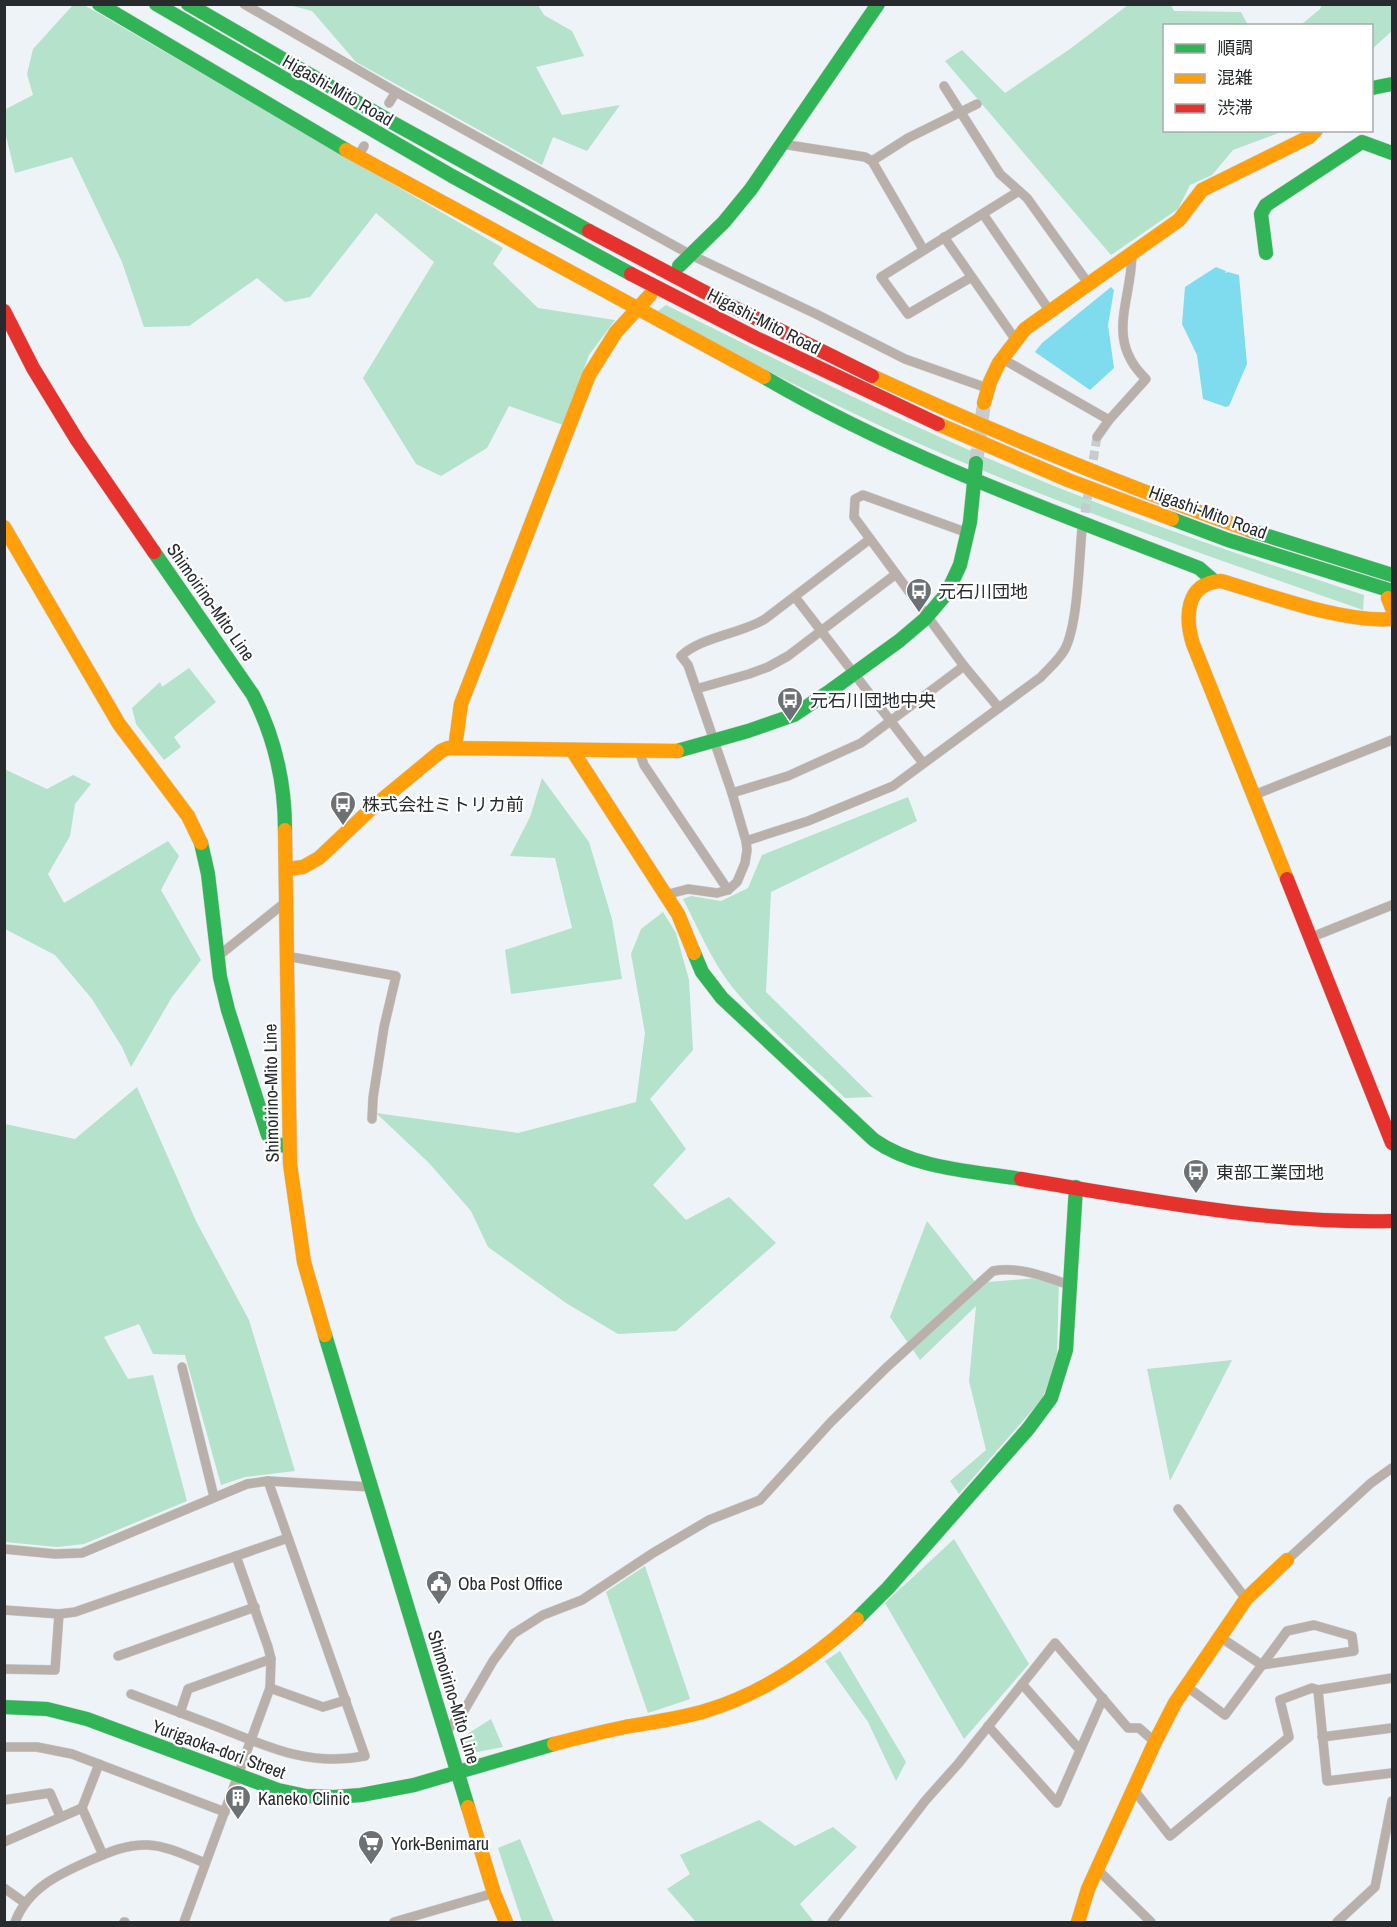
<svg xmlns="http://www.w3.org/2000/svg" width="1397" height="1927" viewBox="0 0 1397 1927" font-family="'Archivo Narrow','Noto Sans JP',sans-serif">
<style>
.green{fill:#b4e2ca}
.water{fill:#7fdbee}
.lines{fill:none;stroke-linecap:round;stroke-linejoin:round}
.street-tunnel{stroke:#c6cbcf;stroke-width:9;stroke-dasharray:9 4.5;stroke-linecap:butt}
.secondary-tunnel{stroke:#c6cbcf;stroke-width:14;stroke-dasharray:14 7;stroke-linecap:butt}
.street-casing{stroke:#cbcfd3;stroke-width:10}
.fast-casing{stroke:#cbcfd3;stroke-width:15}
.slow-casing{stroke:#cbcfd3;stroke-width:15}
.jam-casing{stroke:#cbcfd3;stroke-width:15}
.street{stroke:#b9b0aa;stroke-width:9}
.fast{stroke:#30b455;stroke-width:14}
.slow{stroke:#ff9f0a;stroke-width:14}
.jam{stroke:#e5322d;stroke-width:14}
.labels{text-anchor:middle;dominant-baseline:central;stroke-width:4.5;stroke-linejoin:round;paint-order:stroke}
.street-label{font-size:18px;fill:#272b2d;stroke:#fff}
.poi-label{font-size:18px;fill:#272b2d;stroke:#fff;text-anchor:start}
</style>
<rect width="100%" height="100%" fill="#eef3f8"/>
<!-- green -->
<g class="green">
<path d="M73,5H84L503,248L493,264L538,308L615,320L589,355L563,425L509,406L487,448L441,476L416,464L363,378L434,262L376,213L310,297L285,302L257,278L189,326L144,327L122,262L72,157L15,173L5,132L4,110L33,95L27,74L33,49Z"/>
<path d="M289,5H538L544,15L572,31L584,56L536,67L562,115L620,105L587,151L553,137L542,165L356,62L312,11Z"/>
<path d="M1128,5H1171L1174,11L1241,12L1248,25L1164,26V130L1284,131L1233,150L1212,175L1190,185L1178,209L1111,255L945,61L962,50L1005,93L1070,49Z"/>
<path d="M1322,5H1392V31L1372,49V26L1301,25L1320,9Z"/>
<path d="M666,305C805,374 944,444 1090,500C1180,536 1272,565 1364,595L1363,610C1234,565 1105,521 979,469C868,424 762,368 655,313Z"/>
<path d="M189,668L216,702L174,737L181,747L164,760L136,724L132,708L160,682L162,687Z"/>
<path d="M4,769L47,789L73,775L91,784L75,804L70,836L48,874L64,903L168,841L179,856L161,890L201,960L172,997L131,1067L122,1047L92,999L55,955L5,929Z"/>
<path d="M542,778L589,842L612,919L622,979L511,994L505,950L572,928L555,858L510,856L530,817Z"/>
<path d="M908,797L917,821L771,892L766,992L873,1097L845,1098C809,1063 764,1026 733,988C712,962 698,928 683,899L691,896L721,901L748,888L762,855Z"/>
<path d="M663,912L676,933L689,980L693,1050L650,1099L686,1149L653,1185L686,1220L729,1197L776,1243L676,1331L618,1334L566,1303L488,1247L471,1211L429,1163L376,1113L518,1133L636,1102L645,1033L631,954L641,929Z"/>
<path d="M137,1087L196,1221L249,1320L295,1471L245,1477L221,1485L185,1355L153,1354L139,1324L104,1337L128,1379L153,1375L187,1501L84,1544L57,1547L5,1542V1124L75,1139Z"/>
<path d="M927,1221L976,1283L1059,1276L1057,1360L1042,1399L959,1494L950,1481L986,1450L969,1381L976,1306L920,1360L890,1317Z"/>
<path d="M1232,1360L1170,1481L1147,1369Z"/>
<path d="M954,1539L1029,1664L964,1739L885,1603Z"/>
<path d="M645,1566L690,1699L648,1713L606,1592Z"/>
<path d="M840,1651L906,1762L896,1781L868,1722L825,1661Z"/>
<path d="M491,1719L503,1747L467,1754L461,1738Z"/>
<path d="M759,1820L795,1846L833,1827L857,1847L800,1904L814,1922H696L667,1889L690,1874L680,1855Z"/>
<path d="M520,1839L554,1922H522L498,1848Z"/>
</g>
<!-- water -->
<g class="water">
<path d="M1216,267L1226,271L1225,273L1228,272L1239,275L1247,364L1229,406L1226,407L1203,399L1197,355L1182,324L1185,287Z"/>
<path d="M1111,287L1114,290L1108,325L1114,368L1090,390L1035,352L1042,343Z"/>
</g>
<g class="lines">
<!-- street-tunnel -->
<g class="street-tunnel">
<path d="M1091,473L1097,437"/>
<path d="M1083,526L1089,487"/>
</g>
<!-- secondary-tunnel -->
<path class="secondary-tunnel" d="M976,463L984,403"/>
<defs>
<g id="street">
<path d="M244,4L396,92L691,255L816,314L905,359L987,388"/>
<path d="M944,86L1000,174L1027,198L1088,283"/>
<path d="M389,103L396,92"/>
<path d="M782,144L865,157L872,161L923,249"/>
<path d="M358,157L364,146"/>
<path d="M872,161L908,138L977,104"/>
<path d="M983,214L1049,310"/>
<path d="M944,237L1015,339"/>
<path d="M970,278L908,314L881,277L1019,191"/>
<path d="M1001,358L1109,420"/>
<path d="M1097,437L1109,420L1146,379C1104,339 1132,301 1132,253"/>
<path d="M968,533L863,495L855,499L854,517L964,666L999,708"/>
<path d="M795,597L923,763"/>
<path d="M696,689L749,674L768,667L788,656L896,574"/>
<path d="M639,751L644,765L728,890"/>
<path d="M732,793L788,776L861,743L964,666"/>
<path d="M1254,795L1392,740"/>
<path d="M746,841L808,821L893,786L1041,677C1049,668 1059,660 1065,649C1078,624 1079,560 1082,529"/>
<path d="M665,895L688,889L717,893L728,890L737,882L745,863L747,850L746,841L732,793L688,665L681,656C701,637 740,634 765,619L870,539"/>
<path d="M1312,937L1392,905"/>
<path d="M286,956L396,976L384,1027L373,1098L372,1119"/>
<path d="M217,957L287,901"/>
<path d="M182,1367L214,1497"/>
<path d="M1178,1509L1246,1599"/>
<path d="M4,1549L55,1554L82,1553L247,1484L268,1481L371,1487"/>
<path d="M1287,1560L1371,1483L1392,1468"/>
<path d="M4,1610L59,1614L75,1612L288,1538"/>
<path d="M1314,1625L1352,1636L1354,1651L1262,1665L1287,1631Z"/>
<path d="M118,1656L255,1607"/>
<path d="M4,1669L55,1670L59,1614"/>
<path d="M1392,1678L1318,1690L1327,1781L1392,1773"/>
<path d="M1022,1684L1080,1750"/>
<path d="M1186,1686L1225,1715L1262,1665L1220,1637"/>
<path d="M270,1688L323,1707L346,1700"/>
<path d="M131,1694C160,1705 189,1716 218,1727C268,1747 309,1767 365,1756L268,1481"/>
<path d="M180,1713L188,1689L271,1659"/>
<path d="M988,1726L1057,1803L1103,1698"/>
<path d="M445,1733L465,1709L493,1661L513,1634L543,1615L582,1600L653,1553L709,1520L760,1500L831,1422L887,1367L993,1271C1020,1266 1045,1277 1070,1285"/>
<path d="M1322,1737L1392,1728"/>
<path d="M4,1747H37L72,1754L225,1812"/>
<path d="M99,1764L82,1808L103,1855"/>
<path d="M1134,1790L1170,1836L1289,1737L1280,1700L1312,1688L1318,1690"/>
<path d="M4,1800L50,1793L60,1816"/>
<path d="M4,1842L82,1808"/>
<path d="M1097,1869L1151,1922"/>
<path d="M4,1888L25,1903"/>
<path d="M15,1922C28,1888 59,1874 91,1860C109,1852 127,1844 148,1845C168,1846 187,1856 205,1863"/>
<path d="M124,1922H125"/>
<path d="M184,1922L270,1688L271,1659L268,1647L236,1556"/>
<path d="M394,1922L494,1893"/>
<path d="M832,1922L925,1801L958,1764L1055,1643L1128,1728H1139L1155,1742"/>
<path d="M1337,1922L1375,1887L1392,1801"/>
</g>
<g id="fast">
<path d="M99,4L346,150"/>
<path d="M156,4L452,176L631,274"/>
<path d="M188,4L395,124L589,231"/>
<path d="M1372,88L1392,84"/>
<path d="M1266,253L1261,214L1266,205L1362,142L1392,153"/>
<path d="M679,266L724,222L751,189L878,4"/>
<path d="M764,377C901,457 1052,511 1199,568L1214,581"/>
<path d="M1172,519L1228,540L1392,591"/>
<path d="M1249,530L1392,575"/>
<path d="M154,552L253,695C275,738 285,782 285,830"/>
<path d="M677,751L748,731L794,715L830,691L899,641L925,619L947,593L960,565L970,522L976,463"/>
<path d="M201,843L208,874L220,977L228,1010L268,1135L274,1143L289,1147"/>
<path d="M694,953L702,972L722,998L874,1140C915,1169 972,1171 1021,1179"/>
<path d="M325,1335L468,1807"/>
<path d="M857,1619L888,1588L1028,1429L1051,1398L1066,1350L1076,1187"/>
<path d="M4,1707L47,1709L87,1719L278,1790L306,1796L334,1797L361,1795L414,1785L554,1744"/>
</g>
<g id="slow">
<path d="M346,150L764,377"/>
<path d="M872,376C996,433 1121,485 1249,530"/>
<path d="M984,403L990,382L999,363L1025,329L1179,220L1202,190L1309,137L1316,130"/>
<path d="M938,424L1068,480L1172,519"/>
<path d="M4,527L119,724L188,816L201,843"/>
<path d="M1388,598L1392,608"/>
<path d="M455,748L461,704L589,375L616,332L650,295"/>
<path d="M572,750L678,914L694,953"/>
<path d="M285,830L290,1164L304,1262L325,1335"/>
<path d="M287,869L303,867L319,858L372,808L441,751L448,748L677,751"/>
<path d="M1287,879L1193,644C1185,618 1185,583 1221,581C1269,595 1343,623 1392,619"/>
<path d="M554,1744C577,1738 601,1732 625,1727C652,1722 679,1719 705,1711C763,1694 813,1659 857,1619"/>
<path d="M468,1807L494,1893L506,1922"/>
<path d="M1078,1922L1088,1889L1155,1742L1175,1703L1246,1599L1287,1560"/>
</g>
<g id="jam">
<path d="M589,231L731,306L872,376"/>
<path d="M631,274L756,338L938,424"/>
<path d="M4,311L33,368L77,440L154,552"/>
<path d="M1287,879L1392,1143"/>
<path d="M1021,1179C1144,1199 1267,1224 1392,1221"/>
</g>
</defs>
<!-- street casing -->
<use href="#street" class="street-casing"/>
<!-- fast casing -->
<use href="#fast" class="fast-casing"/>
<!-- slow casing -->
<use href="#slow" class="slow-casing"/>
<!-- jam casing -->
<use href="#jam" class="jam-casing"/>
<!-- street -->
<use href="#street" class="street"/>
<!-- fast -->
<use href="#fast" class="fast"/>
<!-- slow -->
<use href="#slow" class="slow"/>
<!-- jam -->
<use href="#jam" class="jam"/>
</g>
<!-- icons -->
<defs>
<symbol id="bus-pin" viewBox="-11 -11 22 30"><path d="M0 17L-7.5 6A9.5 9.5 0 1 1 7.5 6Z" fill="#6d7174" stroke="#fff"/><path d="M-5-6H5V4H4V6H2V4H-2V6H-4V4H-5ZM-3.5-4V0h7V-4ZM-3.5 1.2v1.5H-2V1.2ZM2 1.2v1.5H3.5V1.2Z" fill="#fff"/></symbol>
<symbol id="civic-pin" viewBox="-11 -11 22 30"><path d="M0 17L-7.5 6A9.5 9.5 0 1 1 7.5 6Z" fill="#6d7174" stroke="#fff"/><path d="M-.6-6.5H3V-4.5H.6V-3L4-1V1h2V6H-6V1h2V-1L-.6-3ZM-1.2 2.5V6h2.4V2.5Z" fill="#fff"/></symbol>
<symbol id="building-pin" viewBox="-11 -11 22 30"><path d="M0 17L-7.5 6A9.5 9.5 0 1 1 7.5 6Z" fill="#6d7174" stroke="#fff"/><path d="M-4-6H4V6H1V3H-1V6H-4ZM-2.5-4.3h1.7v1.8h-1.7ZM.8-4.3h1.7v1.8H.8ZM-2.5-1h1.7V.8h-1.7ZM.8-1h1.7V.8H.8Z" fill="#fff"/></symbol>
<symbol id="supermarket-pin" viewBox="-11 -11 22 30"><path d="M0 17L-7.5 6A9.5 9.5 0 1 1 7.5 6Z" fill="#6d7174" stroke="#fff"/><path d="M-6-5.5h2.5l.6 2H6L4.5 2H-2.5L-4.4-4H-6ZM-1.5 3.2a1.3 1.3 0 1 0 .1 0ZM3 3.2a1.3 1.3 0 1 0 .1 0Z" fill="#fff"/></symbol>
</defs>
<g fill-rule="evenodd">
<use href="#bus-pin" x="904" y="576" width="30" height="40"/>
<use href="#bus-pin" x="775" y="685" width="30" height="40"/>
<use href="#bus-pin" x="328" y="789" width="30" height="40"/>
<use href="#bus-pin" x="1181" y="1157" width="30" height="40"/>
<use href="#civic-pin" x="424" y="1568" width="30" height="40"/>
<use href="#building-pin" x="223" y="1783" width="30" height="40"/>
<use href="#supermarket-pin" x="356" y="1828" width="30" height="40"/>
</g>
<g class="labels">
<!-- street labels -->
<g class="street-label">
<text transform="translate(338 90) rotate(30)">Higashi-Mito Road</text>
<text transform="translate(764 321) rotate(27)">Higashi-Mito Road</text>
<text transform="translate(1208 512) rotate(20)">Higashi-Mito Road</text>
<text transform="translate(211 602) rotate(55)">Shimoirino-Mito Line</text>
<text transform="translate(271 1093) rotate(-91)">Shimoirino-Mito Line</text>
<text transform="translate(454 1697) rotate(73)">Shimoirino-Mito Line</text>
<text transform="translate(219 1749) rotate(20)">Yurigaoka-dori Street</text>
</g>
<!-- poi labels -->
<g class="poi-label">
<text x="938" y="591">元石川団地</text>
<text x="810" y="700">元石川団地中央</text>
<text x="362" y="804">株式会社ミトリカ前</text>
<text x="1216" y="1172">東部工業団地</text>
<text x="458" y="1583">Oba Post Office</text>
<text x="258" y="1798">Kaneko Clinic</text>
<text x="391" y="1843">York-Benimaru</text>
</g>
</g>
<!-- border -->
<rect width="1397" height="1927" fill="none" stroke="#272b2d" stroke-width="12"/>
<!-- legend -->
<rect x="1163" y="24" width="210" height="108" fill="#ffffff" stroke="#a9aaab" stroke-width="1.5"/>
<rect x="1175" y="44" width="30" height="9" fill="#30b455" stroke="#a9aaab" stroke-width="1.5"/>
<text x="1217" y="54" font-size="18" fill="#272b2d">順調</text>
<rect x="1175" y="74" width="30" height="9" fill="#ff9f0a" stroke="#a9aaab" stroke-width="1.5"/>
<text x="1217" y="84" font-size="18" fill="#272b2d">混雑</text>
<rect x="1175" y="104" width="30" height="9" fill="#e5322d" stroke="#a9aaab" stroke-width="1.5"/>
<text x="1217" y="114" font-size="18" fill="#272b2d">渋滞</text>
</svg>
